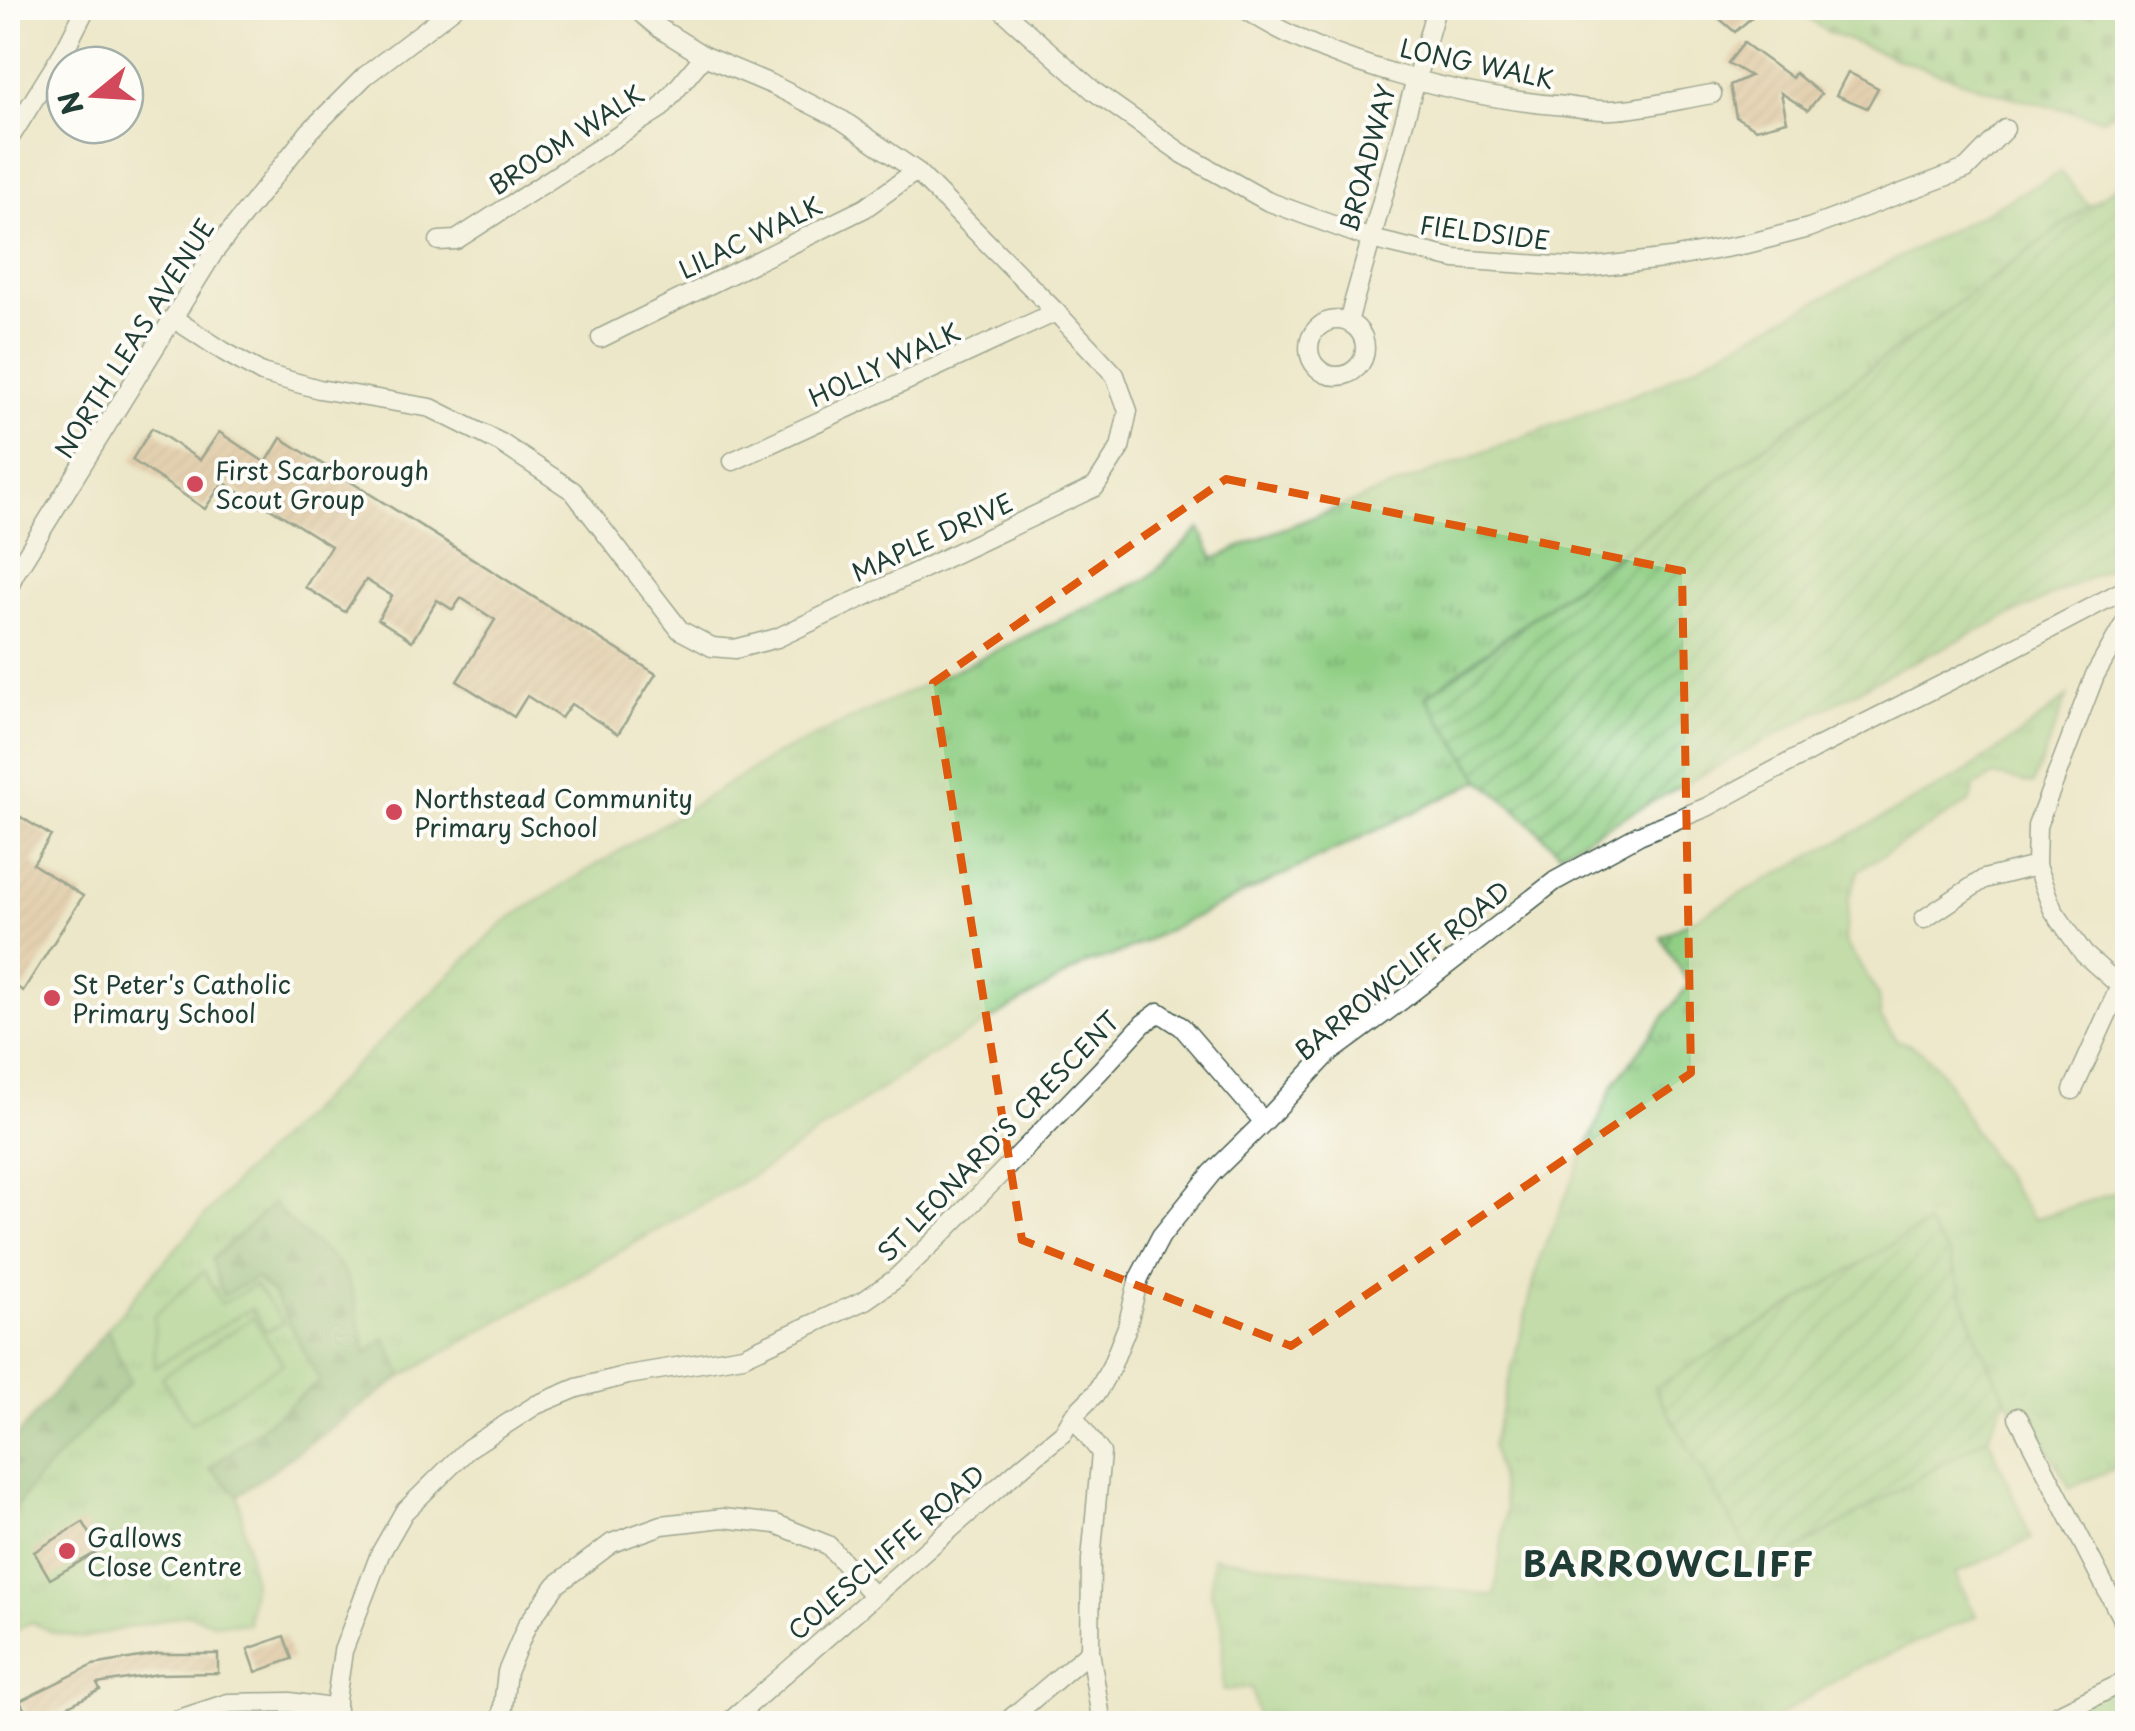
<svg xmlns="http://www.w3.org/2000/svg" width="2135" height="1731" viewBox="0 0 2135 1731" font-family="'Playpen Sans',sans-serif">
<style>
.grass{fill:url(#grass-tufts);stroke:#58865c;stroke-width:2.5}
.forest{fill:url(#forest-firs);stroke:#4a7853;stroke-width:2.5}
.cemetery{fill:url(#cemetery-stones);stroke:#58865c;stroke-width:2.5}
.garden{fill:url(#garden-furrows);stroke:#58865c;stroke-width:2.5}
.pitch{fill:#91cf85;stroke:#58865c;stroke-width:2.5}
.building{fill:url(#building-hatch)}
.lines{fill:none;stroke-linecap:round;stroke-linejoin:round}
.minor-casing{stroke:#3e564a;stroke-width:21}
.minor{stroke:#fff;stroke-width:18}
.marked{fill:none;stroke:#de580e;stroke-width:8;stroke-dasharray:20 12;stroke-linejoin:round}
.poi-dot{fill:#d1495b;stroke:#fdfcf7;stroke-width:4}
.labels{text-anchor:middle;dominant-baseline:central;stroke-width:8;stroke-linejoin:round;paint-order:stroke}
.street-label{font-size:25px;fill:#1f3d34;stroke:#fdfcf7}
.poi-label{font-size:25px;fill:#1f3d34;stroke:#fdfcf7;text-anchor:start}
.district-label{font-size:35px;font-weight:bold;letter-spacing:2.5px;fill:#1f3d34;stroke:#fdfcf7}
</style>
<defs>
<pattern id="grass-tufts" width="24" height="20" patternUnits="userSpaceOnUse" patternTransform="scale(2.5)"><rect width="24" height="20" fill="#91cf85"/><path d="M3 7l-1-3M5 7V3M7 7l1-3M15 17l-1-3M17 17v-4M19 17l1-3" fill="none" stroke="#76a96e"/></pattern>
<pattern id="forest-firs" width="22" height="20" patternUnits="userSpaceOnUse" patternTransform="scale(2.5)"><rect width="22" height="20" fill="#74b272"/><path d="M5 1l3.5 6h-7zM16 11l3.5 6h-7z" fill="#5f925e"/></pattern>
<pattern id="cemetery-stones" width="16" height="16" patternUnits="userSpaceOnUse" patternTransform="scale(2.5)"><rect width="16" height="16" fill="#91cf85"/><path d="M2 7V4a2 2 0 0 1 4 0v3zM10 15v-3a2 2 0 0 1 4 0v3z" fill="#76a96e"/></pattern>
<pattern id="garden-furrows" width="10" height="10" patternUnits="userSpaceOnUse" patternTransform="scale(2.5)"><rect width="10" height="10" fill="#91cf85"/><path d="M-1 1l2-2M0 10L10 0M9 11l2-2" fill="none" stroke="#76a96e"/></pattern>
<pattern id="building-hatch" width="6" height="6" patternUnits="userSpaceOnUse" patternTransform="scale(2.5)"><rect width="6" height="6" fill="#dab593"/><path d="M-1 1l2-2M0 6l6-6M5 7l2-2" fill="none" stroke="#b09479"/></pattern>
</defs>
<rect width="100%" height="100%" fill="#fdfcf7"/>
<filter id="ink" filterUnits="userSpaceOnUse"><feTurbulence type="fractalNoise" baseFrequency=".01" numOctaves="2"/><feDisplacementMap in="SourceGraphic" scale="20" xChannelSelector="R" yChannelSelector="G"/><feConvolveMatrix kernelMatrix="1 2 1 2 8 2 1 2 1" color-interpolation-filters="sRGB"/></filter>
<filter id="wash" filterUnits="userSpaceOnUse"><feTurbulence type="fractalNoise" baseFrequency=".0048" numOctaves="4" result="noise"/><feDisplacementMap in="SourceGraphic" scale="40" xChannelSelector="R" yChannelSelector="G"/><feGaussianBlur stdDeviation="2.25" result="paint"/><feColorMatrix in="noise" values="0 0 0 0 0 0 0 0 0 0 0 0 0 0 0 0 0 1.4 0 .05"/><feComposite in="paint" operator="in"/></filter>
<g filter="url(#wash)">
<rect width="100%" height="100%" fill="#ede7c9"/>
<!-- grass -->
<g class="grass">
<path d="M2061,172L2089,206L1426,696L1481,780L1118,954L1085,964L928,1057L767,1167L403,1376L385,1338L366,1354L351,1291L301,1234L286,1221L273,1204L256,1278L273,1293L320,1381L210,1468L238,1495L253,1580L248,1624L214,1623L188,1614L82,1638L55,1633L31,1622L8,1635V1518L34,1482L130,1382L107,1329L147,1281L241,1175L507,920L775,755L1147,579L1200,529L1214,559L1267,535L1656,386Z"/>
<path d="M2067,697L2033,784L1994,775L1974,787L1971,801L1859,870L1849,898L1845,942L1872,983L1878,996L1881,1018L1896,1040C1943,1051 1953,1098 1975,1133C1994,1162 2014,1191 2033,1219L2127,1189V1463L2070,1488L2029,1414L2018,1417L2006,1398L1978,1341L1761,1571L1988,1436L2031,1539L1955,1574L1976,1616L1849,1672L1768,1723L1259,1724L1252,1688L1223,1690V1626L1211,1594L1213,1557L1495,1596L1506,1508L1492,1446L1541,1255L1613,1086L1689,984L1661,937L1963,774L2030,727Z"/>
<path d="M2127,1680V1723H2086L2077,1705Z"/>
</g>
<!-- forest -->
<g class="forest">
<path d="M274,1203C293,1231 316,1241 337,1263C357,1285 359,1326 366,1354L385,1338L403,1376L238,1495L210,1468L320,1381L274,1294L255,1278L223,1296L212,1259Z"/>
<path d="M107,1329L130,1382L34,1482L8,1518V1447Z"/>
</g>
<!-- cemetery -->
<path class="cemetery" d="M1793,8H2127V103L2104,119L2008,96L1900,60L1829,33Z"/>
<!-- garden -->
<g class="garden">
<path d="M2127,178V560L1898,669L1559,852L1519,812L1481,780L1426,697Z"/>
<path d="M1926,1224L1949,1255L1978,1341L2006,1398L1988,1436L1761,1572L1654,1388Z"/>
</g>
<!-- pitch -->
<g class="pitch">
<path d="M204,1271L221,1304L255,1285L284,1323L266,1331L251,1308L155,1367L154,1316Z"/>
<path d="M253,1318L283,1363L191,1423L161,1377Z"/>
</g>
<g id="blocks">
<!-- building -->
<g class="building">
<path d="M1707,8H1740L1751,18L1735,32Z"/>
<path d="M1744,43L1792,78L1795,73L1821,94L1808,110L1781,93L1787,121L1756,129L1736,117L1730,85L1750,76L1728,63Z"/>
<path d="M1848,72L1878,88L1867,108L1836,95Z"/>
<path d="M152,428L200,460L219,432L266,463L281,438L656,674L618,734L571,704L561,718L527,696L514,717L457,681L495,620L461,598L453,610L437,600L412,641L378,619L392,596L366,580L345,612L305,587L331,546L262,503L261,506L223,482L205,509L132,460Z"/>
<path d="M8,809L51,836L33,864L83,896L23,991L8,981Z"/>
<path d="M83,1522L100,1550L50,1579L34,1552Z"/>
<path d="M284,1636L292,1659L256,1672L248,1649Z"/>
<path d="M158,1654H218V1673L158,1674L97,1684L100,1690L32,1724L20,1701L93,1665Z"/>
</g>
</g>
</g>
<g filter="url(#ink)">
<use href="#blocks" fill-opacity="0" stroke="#3e564a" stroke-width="2.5"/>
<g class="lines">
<defs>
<g id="minor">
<path d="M1000,8L1095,92L1183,154L1267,201L1371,239L1455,259L1585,268L1671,258L1747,244L1809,228L1966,169L2005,129"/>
<path d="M1244,8C1324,63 1469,99 1566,106C1581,108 1597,111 1612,110C1643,109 1681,99 1712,94"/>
<path d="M8,141L64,51L86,8"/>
<path d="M439,241L456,240L661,108L704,56"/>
<path d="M173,318L223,351L262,373L319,389L431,408L501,443L573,491L680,630L712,647L735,649L777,638L1095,487L1120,448L1128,411L1115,375L1056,312L916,171L842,120L773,85L704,56L659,28L635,8"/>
<circle cx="1337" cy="348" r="28"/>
<path d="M1348,322L1436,8"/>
<path d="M601,338L865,208L916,171"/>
<path d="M733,461L1056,312"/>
<path d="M8,590L14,575L214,252L309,132L365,76L454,8"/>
<path d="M2128,617L2095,675L2037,826L2036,866L2053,910L2084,954L2120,986L2128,990"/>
<path d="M1924,919L1984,879L2036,866"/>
<path d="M2073,1090L2120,986"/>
<path d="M1073,1416L1101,1453L1091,1560L1090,1651L1102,1724"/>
<path d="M2018,1417L2128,1631"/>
<path d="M164,1724L228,1703L290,1702L337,1709"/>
<path d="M336,1724V1700L343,1651L380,1554L404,1512L469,1448L536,1405L577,1388L628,1375L743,1356L865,1300L894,1280L943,1233L1100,1071L1143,1024L1159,1012L1182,1027L1264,1122"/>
<path d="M501,1724L507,1672L527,1625L556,1585L612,1543L662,1525L723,1518L776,1524L828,1545L873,1595"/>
<path d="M727,1724L1025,1464L1063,1433L1073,1416L1097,1392L1111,1367L1127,1327L1139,1278L1161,1236L1212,1173L1264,1122L1327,1055L1402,1000L1555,881L1639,835L1707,807L1812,750L1985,663L2128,588"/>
<path d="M1004,1724L1090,1651"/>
<path d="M2038,1724L2128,1680"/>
</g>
</defs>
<!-- minor casing -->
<use href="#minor" class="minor-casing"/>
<!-- minor -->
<use href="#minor" class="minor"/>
</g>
</g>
<!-- marked area -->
<path d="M0 0H2135V1731H0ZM1226,479L1682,571L1691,1073L1291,1346L1022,1240L933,683Z" fill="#ede7c9" fill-opacity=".55" fill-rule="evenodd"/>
<path class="marked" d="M1226,479L1682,571L1691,1073L1291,1346L1022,1240L933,683Z"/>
<!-- markers -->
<g class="poi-dot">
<circle cx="195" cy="484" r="10"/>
<circle cx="394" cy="812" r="10"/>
<circle cx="52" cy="998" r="10"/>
<circle cx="67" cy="1551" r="10"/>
</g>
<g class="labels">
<!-- street labels -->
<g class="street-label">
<text transform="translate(1477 63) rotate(12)">LONG WALK</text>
<text transform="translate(566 139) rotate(-33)">BROOM WALK</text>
<text transform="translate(1367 158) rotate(-75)">BROADWAY</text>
<text transform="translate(1485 232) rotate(7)">FIELDSIDE</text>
<text transform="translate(750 237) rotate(-26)">LILAC WALK</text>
<text transform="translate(134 338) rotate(-58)">NORTH LEAS AVENUE</text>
<text transform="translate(884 364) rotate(-25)">HOLLY WALK</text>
<text transform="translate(932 537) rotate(-25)">MAPLE DRIVE</text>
<text transform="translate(1402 970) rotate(-39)">BARROWCLIFF ROAD</text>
<text transform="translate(998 1136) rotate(-46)">ST LEONARD'S CRESCENT</text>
<text transform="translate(886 1552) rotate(-41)">COLESCLIFFE ROAD</text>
</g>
<!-- poi labels -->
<g class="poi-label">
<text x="215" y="470">First Scarborough<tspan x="215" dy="29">Scout Group</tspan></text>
<text x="414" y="798">Northstead Community<tspan x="414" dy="29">Primary School</tspan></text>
<text x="72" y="984">St Peter's Catholic<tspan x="72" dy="29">Primary School</tspan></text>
<text x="87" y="1537">Gallows<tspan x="87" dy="29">Close Centre</tspan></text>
</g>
<!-- district labels -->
<g class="district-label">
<text x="1669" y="1562">BARROWCLIFF</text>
</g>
</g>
<!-- margin -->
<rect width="2135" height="1731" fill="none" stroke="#fdfcf7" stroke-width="40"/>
<!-- north arrow -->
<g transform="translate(95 95) rotate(252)"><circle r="48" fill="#fdfcf7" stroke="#a4b0a9" stroke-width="2.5"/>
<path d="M0-8L18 38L0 25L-18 38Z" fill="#d1495b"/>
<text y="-15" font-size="28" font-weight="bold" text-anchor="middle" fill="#1f3d34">N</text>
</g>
</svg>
